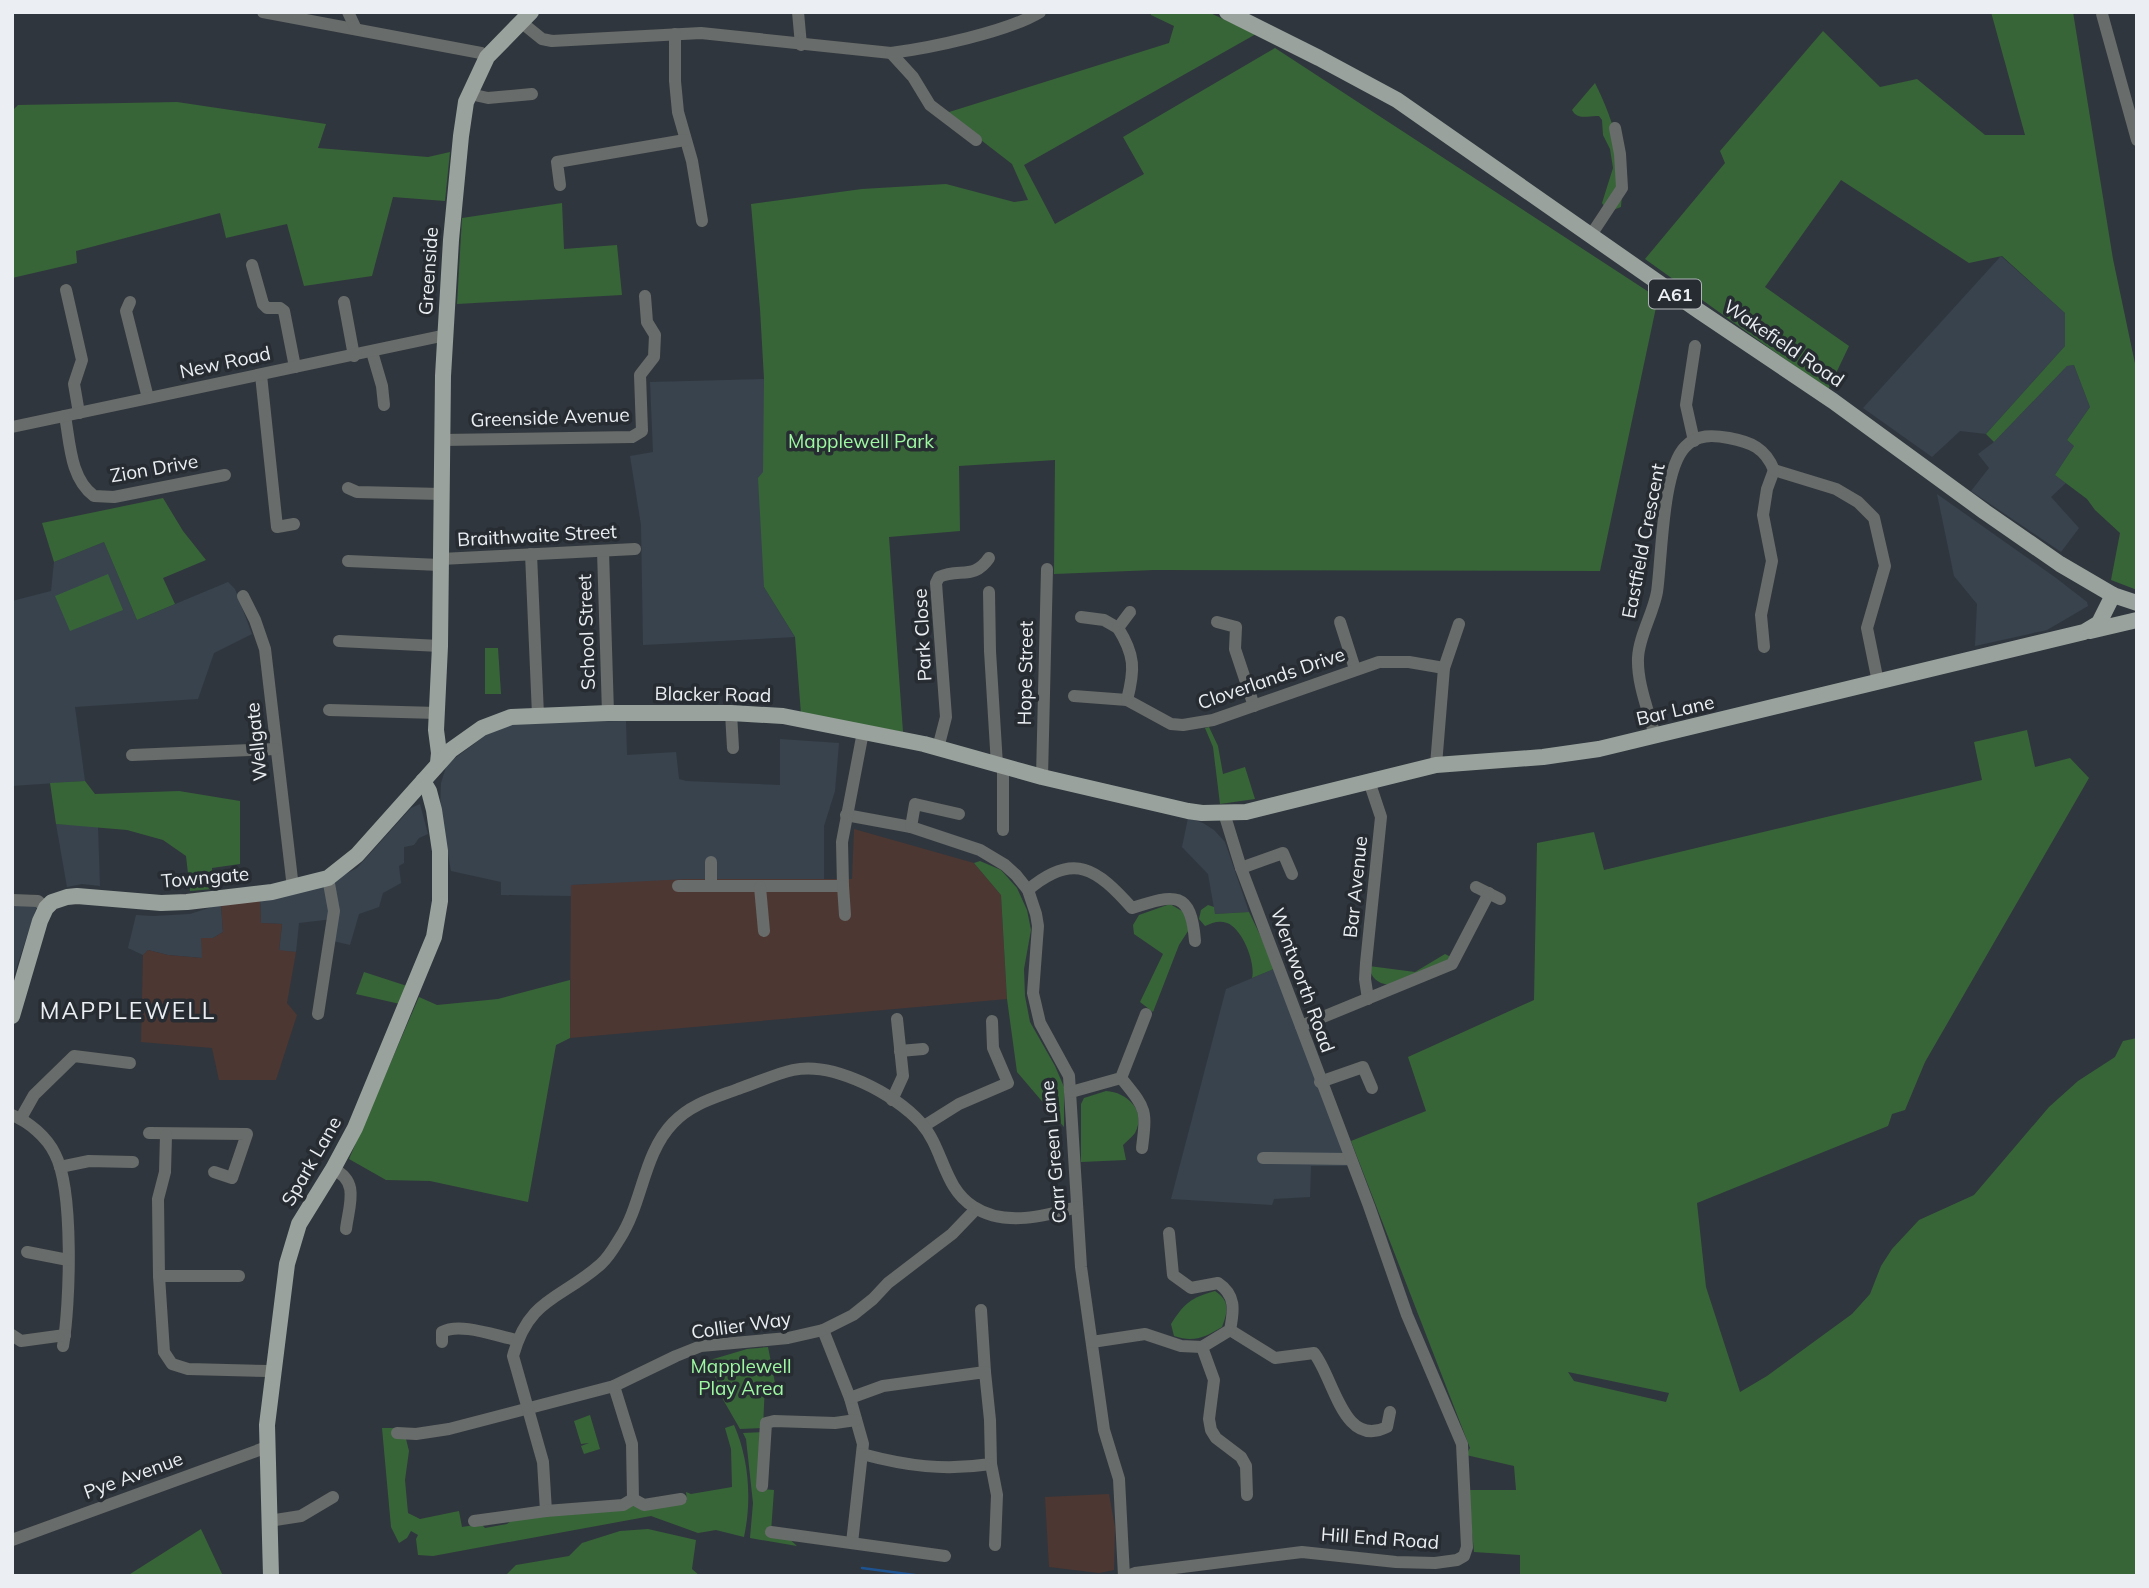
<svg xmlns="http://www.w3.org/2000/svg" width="2149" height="1588" viewBox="0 0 2149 1588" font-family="Mulish,sans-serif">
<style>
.built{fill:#38434e}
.industrial{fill:#4c3733}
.green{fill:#376538;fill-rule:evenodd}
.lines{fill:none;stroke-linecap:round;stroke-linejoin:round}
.stream{stroke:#1e5392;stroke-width:2.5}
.minor{stroke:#686c6a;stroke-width:12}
.major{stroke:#9aa29d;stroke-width:16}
.labels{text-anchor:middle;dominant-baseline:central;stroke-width:7;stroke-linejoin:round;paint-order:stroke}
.shield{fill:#262c32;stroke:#b0b4b9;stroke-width:2}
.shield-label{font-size:18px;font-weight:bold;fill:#ebeff3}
.street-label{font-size:19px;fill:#ebeff3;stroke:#262c32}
.park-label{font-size:19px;fill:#9df8a0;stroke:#262c32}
.quarter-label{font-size:23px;letter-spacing:2px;fill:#ebeff3;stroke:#262c32}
</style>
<rect width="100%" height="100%" fill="#30363d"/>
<!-- built -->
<g class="built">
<path d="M2001,256L2065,313V346L1986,434L1960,431L1932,457L1863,408Z"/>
<path d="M2074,365L2090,407L2067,440L2074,446L2055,475L2066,483L2051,497L2079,528L2061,552L1971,491L1989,468L1978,454L1994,442L2067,366Z"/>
<path d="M764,379V587L795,637L643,645L641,525L630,456L653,452L650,382Z"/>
<path d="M1937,494L2056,578L2087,602L2088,606L2047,630L1975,646L1977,604L1954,576Z"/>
<path d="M104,542L137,620L228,582L235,589L252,634L214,653L198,699L75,707L85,781L12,786V601L51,591L54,562Z"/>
<path d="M626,721L627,755L676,752L679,779L686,781L780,785V739L839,743L835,791L824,826V880H720L572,885L571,896L501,895V882L451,871L440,811L441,783L447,764L486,735L514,723Z"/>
<path d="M420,804L428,834L419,838L414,845L404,847V863L399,866L401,883L383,893L379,907L359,914L350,945L333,941V919L299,923L296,952L279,951L282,924L261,923L260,898L329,883L357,868L411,808Z"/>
<path d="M1188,818L1203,823L1214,830L1225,842L1249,912L1215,914L1208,874L1182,847Z"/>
<path d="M56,824L98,826L100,886L82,884L67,887Z"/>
<path d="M12,904L37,906L12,981Z"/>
<path d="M221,904L223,932L213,938L202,958L168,955L148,950L143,955L128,948L136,915L153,916L190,914Z"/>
<path d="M1276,968L1349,1166H1311L1310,1197L1274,1199L1272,1205L1171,1199L1226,989Z"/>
</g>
<!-- industrial -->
<g class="industrial">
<path d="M854,829L974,863L1001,895L1007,999L570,1038L571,885L686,879H852Z"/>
<path d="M260,898L261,923L282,924L279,950L296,952L287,1003L297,1015L276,1080H219L212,1048L141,1042L143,955L148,950L168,955L202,958L201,938H213L223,932L221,904Z"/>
<path d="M1109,1494L1115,1527L1114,1570L1099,1573L1049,1567L1045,1497Z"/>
</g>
<!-- green -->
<g class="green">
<path d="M1150,12H1208L1256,34L1024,165L1055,224L1144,174L1123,137L1275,48L1658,298L1600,571L1154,570L1054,574L1055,460L959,466L960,531L889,537L903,732L801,714L795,637L764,587L758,478L763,472L764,379L760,309L751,204L862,189L946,184L1014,202L1028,200L1012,164L946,113L1169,43L1174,26L1151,15Z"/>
<path d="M1991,12H2073L2113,259L2137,373V590L2111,580L2120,533L2095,510L2087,499L2055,475L2074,446L2067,440L2090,407L2074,365L2067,366L1994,442L1986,434L2065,346V313L2002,256L1969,263L1841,180L1765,287L1849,346L1828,390L1645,259L1725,163L1720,151L1823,31L1880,87L1917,79L1985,135H2025Z"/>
<path d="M1595,83C1615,123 1626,162 1621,207L1613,210L1605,208L1602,203L1613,168L1610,149L1603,135L1602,120L1599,116C1588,115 1578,121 1572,110Z"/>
<path d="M177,102L326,124L318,148L428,157L450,152L445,201L393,197L372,276L304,286L287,224L226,238L220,213L76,251L77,263L12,278V111L18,105Z"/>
<path d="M562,203L564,249L617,245L622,295L457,304L462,218Z"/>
<path d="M163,498L183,531L206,560L163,578L175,604L137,620L104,542L54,562L42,523Z"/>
<path d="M108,574L123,610L70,631L55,596Z"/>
<path d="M485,648H498L501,694H485Z"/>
<path d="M1209,727L1218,746L1223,774L1245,767L1255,799L1220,804L1213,747L1205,728Z"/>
<path d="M2027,730L2035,767L2070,758L2089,778L1925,1062L1905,1110L1892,1114L1888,1126L1697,1203L1706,1287L1740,1392L1767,1376L1852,1314L1870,1294L1881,1266L1892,1249L1919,1220L1974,1195L2049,1107L2078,1081L2115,1057L2123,1041L2137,1038V1576H1520V1555L1474,1552L1468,1490H1516L1514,1466L1466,1455L1470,1448L1351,1141L1426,1111L1408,1057L1534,1000L1537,843L1594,832L1604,870L1982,780L1974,742ZM1568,1372L1669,1393L1666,1402L1574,1381Z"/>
<path d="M85,781L95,794L179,791L240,801V864L212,868L213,889L190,891L186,856L163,840L127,830L56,824L50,783Z"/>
<path d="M980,861L1001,870L1017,888L1027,910L1031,930L1024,969L1025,996L1030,1022L1055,1066L1064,1087V1127L1017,1072L1007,999L1001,895L974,863Z"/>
<path d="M1170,904L1187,914L1190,928L1179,945L1153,1012L1140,1002L1163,954L1134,934L1133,925L1139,915Z"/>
<path d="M1208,905L1214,907L1215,914L1249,912L1276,968L1252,978C1256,963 1242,928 1227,923C1219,920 1212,923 1205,926L1199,919L1201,910Z"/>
<path d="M1445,954L1451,957L1447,961L1389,985C1377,983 1371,978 1369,966L1415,972Z"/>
<path d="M364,972L407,986L400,1004L356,994Z"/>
<path d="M570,980V1038L556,1045L528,1202L430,1181L386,1180L349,1159L419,997L437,1005L498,999Z"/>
<path d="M1106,1091C1127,1092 1147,1111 1135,1133C1132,1137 1127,1141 1123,1145L1126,1160L1081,1162V1104L1084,1098Z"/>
<path d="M1215,1291C1230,1301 1228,1311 1222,1327C1205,1337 1194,1343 1174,1336L1171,1324C1185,1302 1191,1298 1215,1291Z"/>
<path d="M768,1347L775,1383H765L763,1428L740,1429L721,1396L710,1360L747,1349Z"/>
<path d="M590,1415L600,1449L584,1454L581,1446L589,1443L581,1444L574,1421Z"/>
<path d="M734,1425C749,1459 752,1500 744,1537L716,1530L698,1533L651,1516L433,1556L418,1555L416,1539L418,1535L411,1531L407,1538L399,1543L391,1527L382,1428H395L406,1439L409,1451L405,1480L408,1513L420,1519L459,1511L462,1527L481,1524L485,1528L507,1524L512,1520L630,1505L687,1501L686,1492L691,1494L732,1487L731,1449L725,1428Z"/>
<path d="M765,1432L761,1489L774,1490L771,1532L785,1535L797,1546L750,1538L753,1503L746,1439L743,1433Z"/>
<path d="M201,1529L223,1576H127Z"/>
<path d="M648,1529L696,1540L692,1569L700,1576H505L516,1565L569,1556L582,1543L620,1531Z"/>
</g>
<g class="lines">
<!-- stream -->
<path class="stream" d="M862,1568L922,1576"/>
<!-- minor -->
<g class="minor">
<path d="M263,12L481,53L487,57"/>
<path d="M348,12L356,29"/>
<path d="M798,12L801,45"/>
<path d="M2102,14L2137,140"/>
<path d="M521,22L542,39L552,41L701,33L891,53C930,48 1007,32 1040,12"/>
<path d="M675,34V81L678,112L692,161L702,221"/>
<path d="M891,53L913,77L930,105L976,140"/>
<path d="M470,94L488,98L532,94"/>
<path d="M560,185L557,162L685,140"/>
<path d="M1591,235L1622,188L1620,154L1615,128"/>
<path d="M252,265L263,304L267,308H280L284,311L295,367"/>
<path d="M66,290L82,360L74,384L79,413"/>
<path d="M130,302L126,311L148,398"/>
<path d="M344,302L354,356"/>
<path d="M372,352L382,386L384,405"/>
<path d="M261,375L277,527L294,524"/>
<path d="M65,416C70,443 70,478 94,496L114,497L225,475"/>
<path d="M12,427L446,335"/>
<path d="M442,440L632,437L642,431L640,375L654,357L655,335L647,322L645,296"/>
<path d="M1694,441L1686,405L1695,346"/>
<path d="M348,488L357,492L442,494"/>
<path d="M603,551L608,713"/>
<path d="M531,554L538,715"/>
<path d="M441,559L635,549"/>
<path d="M348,561L440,565"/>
<path d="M989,592L990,651L997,765"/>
<path d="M243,596L255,620L265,649L293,888"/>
<path d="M1081,617L1104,620L1118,628"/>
<path d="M1217,622L1236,627L1235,649L1254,706"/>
<path d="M1340,622L1355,669"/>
<path d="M339,641L440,646"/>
<path d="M1764,647L1761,615L1772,561L1763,515L1767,489L1774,470"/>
<path d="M1074,696L1127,700L1171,724L1183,725L1213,720L1379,662H1409L1444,668"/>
<path d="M1127,700C1135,669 1135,655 1118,628L1130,612"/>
<path d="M329,710L437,713"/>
<path d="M731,713L733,748"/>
<path d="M1655,736C1649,712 1637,684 1638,658C1639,636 1653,614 1657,592C1662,557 1662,471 1685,447C1697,434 1713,435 1729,438C1751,442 1765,448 1774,470L1836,489L1858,502L1874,518L1885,566L1867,628L1878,682"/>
<path d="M938,748L946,717L936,583L939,577C960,568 974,580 989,558"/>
<path d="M132,755L275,749"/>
<path d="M1436,765L1444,668L1459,624"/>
<path d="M1003,767V830"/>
<path d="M1042,777L1047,569"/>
<path d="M846,815L911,827L980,850L1005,865L1016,875L1028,890L1036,914L1038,926L1033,993L1040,1023L1069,1076L1081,1267L1104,1430L1119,1479L1124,1576"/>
<path d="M911,827L915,804L959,814"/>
<path d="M711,862V886"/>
<path d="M1241,868L1283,853L1292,874"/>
<path d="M678,886H843L842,842L863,732"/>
<path d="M843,886L845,915"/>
<path d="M760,887L764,931"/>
<path d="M1476,887L1500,899"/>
<path d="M1028,890C1074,851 1097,869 1132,908C1175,894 1191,890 1195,941"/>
<path d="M12,900L38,901L46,908"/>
<path d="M1368,999L1365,979L1366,963L1381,817L1369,781"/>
<path d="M318,1014L334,911L328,878"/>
<path d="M1301,1026L1452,964L1489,893"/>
<path d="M900,1051L923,1049"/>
<path d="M1121,1078C1146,1109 1147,1108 1142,1148"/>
<path d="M1320,1082L1363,1067L1372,1088"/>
<path d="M1071,1092L1121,1078L1146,1014"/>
<path d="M892,1100L903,1076L897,1019"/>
<path d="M12,1115C29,1122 47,1137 55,1154C74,1190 70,1305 63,1346"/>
<path d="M21,1118L34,1095L74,1056L130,1063"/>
<path d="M924,1126L959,1104L1008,1083L993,1048L992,1021"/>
<path d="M149,1133L247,1134L232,1178L214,1172"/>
<path d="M166,1135L165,1172L158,1199L159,1276L164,1352L172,1364L188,1369L268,1371L274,1368"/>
<path d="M1263,1158L1350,1159"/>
<path d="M60,1167L89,1161L133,1162"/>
<path d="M333,1169C360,1181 349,1205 346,1229"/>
<path d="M27,1252L68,1260"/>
<path d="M159,1276H239"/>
<path d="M981,1310L985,1372"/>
<path d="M823,1330L850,1398L863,1444L852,1543"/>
<path d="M1230,1330L1275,1358L1314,1353C1334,1378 1343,1449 1387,1427L1390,1412"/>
<path d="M12,1335L21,1341L65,1335"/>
<path d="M442,1342V1332C460,1322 496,1336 517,1340"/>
<path d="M1092,1342L1145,1334L1181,1346L1202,1347L1230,1330C1234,1310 1236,1295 1218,1283L1191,1288L1173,1275L1169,1233"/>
<path d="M1202,1347L1214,1380L1209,1419L1211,1430L1216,1438L1241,1457L1246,1466L1247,1495"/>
<path d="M850,1398L883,1386L985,1372L990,1420L991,1464C944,1471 907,1466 862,1454"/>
<path d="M397,1433L416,1434L449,1429L614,1386L676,1356L701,1346L788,1338L823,1330L853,1315L873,1299L888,1283L952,1234L976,1209"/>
<path d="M991,1464L997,1495L995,1545"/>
<path d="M762,1486L766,1423L774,1421L835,1423L856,1420"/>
<path d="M633,1499L644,1505L681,1499"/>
<path d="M546,1511L543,1462L513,1356C529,1297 562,1299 601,1264C609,1257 615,1246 620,1238C643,1202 643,1154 673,1123C691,1104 714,1098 738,1089C756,1083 775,1074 793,1070C833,1061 895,1094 921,1123C944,1149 943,1188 974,1207C1004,1227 1046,1216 1077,1207"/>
<path d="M269,1521L301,1516L333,1497"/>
<path d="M474,1521L546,1511L623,1505L633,1499L632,1444L614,1386"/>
<path d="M771,1532L945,1556"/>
<path d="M12,1540L267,1447"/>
<path d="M1127,1576L1135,1573L1302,1552L1396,1562L1435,1563L1457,1560L1464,1556L1467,1547L1462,1444L1407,1315L1369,1206L1241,868L1224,813"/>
</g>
<!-- major -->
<g class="major">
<path d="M1227,12L1319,58L1397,100L1699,311L1833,401L1985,512L2060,564L2113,595L2137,603"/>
<path d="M2090,631L2137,620"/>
<path d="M438,763L439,753L436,730L440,646L443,376L451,240L461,136L466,102L487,57L531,12"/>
<path d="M12,1016L40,921L46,908L52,902L67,897L77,896L161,903L187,902L272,892L328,878L357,855L451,750L482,728L511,717L608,713H731L783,716L924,744L1042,777L1188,811L1202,813L1246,812L1436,765L1543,757L1599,749L2084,632L2099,623L2113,595"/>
<path d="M271,1576L267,1425L287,1264L299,1224L333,1169L355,1128L434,937L440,901V851L434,810L429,791L423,781"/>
</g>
</g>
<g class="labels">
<!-- shield labels -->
<rect class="shield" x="1649" y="279.5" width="52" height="29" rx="5"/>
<g class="shield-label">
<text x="1675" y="294">A61</text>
</g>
<!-- street labels -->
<g class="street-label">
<text transform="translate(428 271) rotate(-86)">Greenside</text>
<text transform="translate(1784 343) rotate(34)">Wakefield Road</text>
<text transform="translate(225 362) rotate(-12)">New Road</text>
<text transform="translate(550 417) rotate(-2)">Greenside Avenue</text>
<text transform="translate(154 468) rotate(-10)">Zion Drive</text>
<text transform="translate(537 535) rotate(-3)">Braithwaite Street</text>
<text transform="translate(1643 541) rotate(-79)">Eastfield Crescent</text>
<text transform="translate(586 632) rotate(-92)">School Street</text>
<text transform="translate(922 635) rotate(-93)">Park Close</text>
<text transform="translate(1025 673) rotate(-89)">Hope Street</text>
<text transform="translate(1271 678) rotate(-19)">Cloverlands Drive</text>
<text transform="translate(713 694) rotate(1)">Blacker Road</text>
<text transform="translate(1675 710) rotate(-13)">Bar Lane</text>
<text transform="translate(256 742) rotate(-96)">Wellgate</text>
<text transform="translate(205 877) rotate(-5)">Towngate</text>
<text transform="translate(1355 887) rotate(-84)">Bar Avenue</text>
<text transform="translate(1303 980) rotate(70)">Wentworth Road</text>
<text transform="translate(1053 1152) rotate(-95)">Carr Green Lane</text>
<text transform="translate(311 1161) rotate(-60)">Spark Lane</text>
<text transform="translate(741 1325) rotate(-8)">Collier Way</text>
<text transform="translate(133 1475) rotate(-20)">Pye Avenue</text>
<text transform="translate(1380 1538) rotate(4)">Hill End Road</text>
</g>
<!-- park labels -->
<g class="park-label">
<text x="861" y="441">Mapplewell Park</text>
<text x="741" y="1366">Mapplewell<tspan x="741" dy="22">Play Area</tspan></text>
</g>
<!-- quarter labels -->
<g class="quarter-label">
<text x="128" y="1010">MAPPLEWELL</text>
</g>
</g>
<!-- border -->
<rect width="2149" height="1588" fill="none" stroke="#ebeff3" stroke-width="28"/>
</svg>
